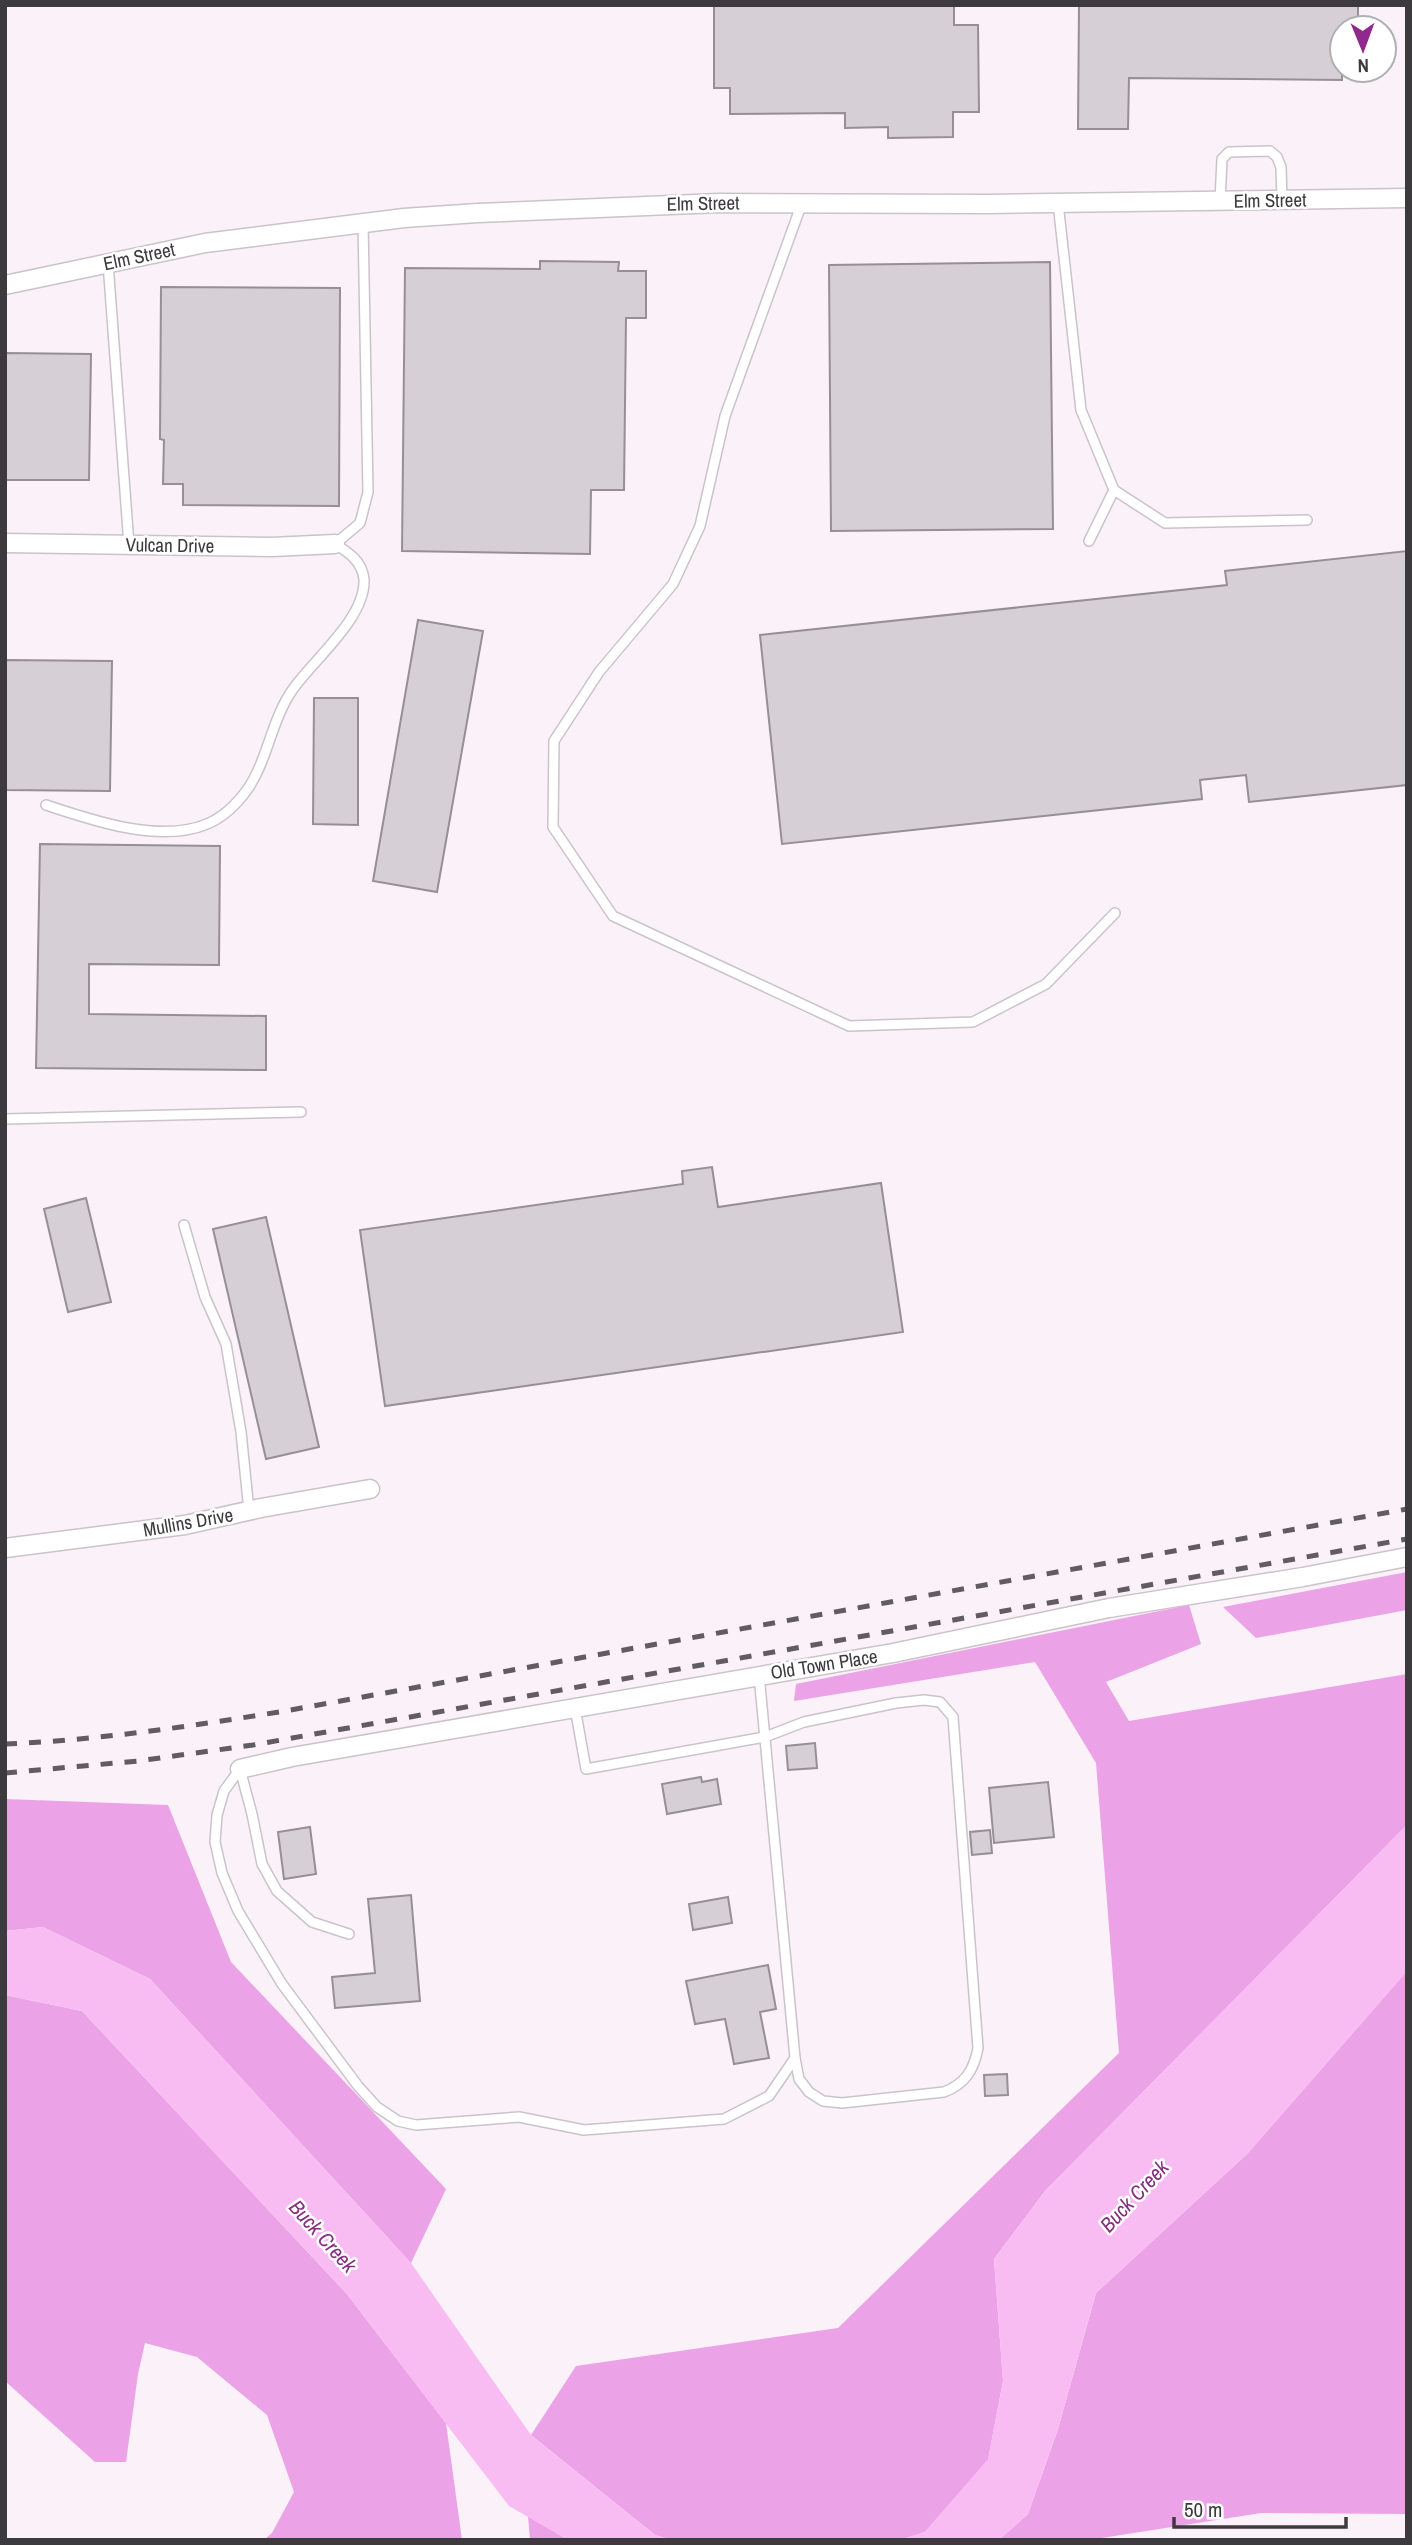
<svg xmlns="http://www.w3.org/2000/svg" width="1412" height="2545" viewBox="0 0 1412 2545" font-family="'Archivo Narrow',sans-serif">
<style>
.forest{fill:#eca2e6}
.water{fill:#f8bcf3}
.building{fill:#d7cfd6;stroke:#968f96;stroke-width:2}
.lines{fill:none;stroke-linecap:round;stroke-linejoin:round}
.service-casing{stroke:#cbc3ca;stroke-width:12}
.minor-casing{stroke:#cbc3ca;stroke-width:21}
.service{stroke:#fff;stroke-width:9}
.minor{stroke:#fff;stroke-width:18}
.rail{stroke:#615c60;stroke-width:5;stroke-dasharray:12 12;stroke-linecap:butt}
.labels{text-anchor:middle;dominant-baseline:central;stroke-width:5;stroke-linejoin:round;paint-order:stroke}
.street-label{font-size:19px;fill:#3d3a3d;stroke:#fff}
.water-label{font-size:21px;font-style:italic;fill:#842f80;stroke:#fff}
</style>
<rect width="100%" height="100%" fill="#faf1f9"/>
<!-- forest -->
<g class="forest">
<path d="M1407,1572V1610L1256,1638L1223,1607Z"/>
<path d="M1189,1605L1201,1644L1106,1682L1129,1721L1407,1674V1825L1045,2191L994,2259L1003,2381L988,2460L925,2532L900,2540H672L655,2535L531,2435L576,2366L838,2328L1119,2053L1096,1763L1035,1662L794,1701L796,1684Z"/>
<path d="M5,1799L168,1805L231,1962L446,2189L411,2263L150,1979L43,1927L5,1931Z"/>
<path d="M1407,1971V2514L1261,2513L1089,2540H999L1028,2514L1058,2429L1096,2293L1247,2154Z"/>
<path d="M5,1995L82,2011L346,2293L446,2423L462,2540H264L272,2533L294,2492L267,2415L197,2357L145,2343L138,2374L126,2462H95L5,2381Z"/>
<path d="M528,2516L568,2540H530Z"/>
</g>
<!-- water -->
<g class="water">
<path d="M1407,1825V1971L1247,2154L1096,2293L1058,2429L1028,2514L999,2540H900L925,2532L988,2459L1003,2381L994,2259L1045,2191Z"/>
<path d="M43,1927L150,1979L411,2263L531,2435L655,2535L672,2540H568L509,2506L346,2293L82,2011L5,1995V1931Z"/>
</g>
<!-- building -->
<g class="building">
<path d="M714,5H954V25H978L979,112H953V137L888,138V127L845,128V113L730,114V88H714Z"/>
<path d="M1079,5H1358V28H1342V80L1129,78L1128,129H1078Z"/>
<path d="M540,261L619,262L618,271H646V318H626L624,490H591L590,554L402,551L405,268L540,269Z"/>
<path d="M1050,262L1053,529L831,531L829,265Z"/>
<path d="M161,287L340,288L339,506L183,505V484H163L164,440L160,439Z"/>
<path d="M5,353L91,354L89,480H5Z"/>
<path d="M1407,551V785L1249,802L1246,775L1200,780L1202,799L782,844L760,635L1227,585L1225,571Z"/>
<path d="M418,620L483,631L437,892L373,881Z"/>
<path d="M5,660L112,661L110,791L5,790Z"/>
<path d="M314,698H358V825L313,824Z"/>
<path d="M40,844L220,846L219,965L89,964V1014L266,1016V1070L36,1068Z"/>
<path d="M712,1167L718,1207L881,1183L903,1332L385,1406L360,1230L683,1184L682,1171Z"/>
<path d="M86,1198L111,1302L68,1312L44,1209Z"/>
<path d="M266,1217L319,1447L266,1459L213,1229Z"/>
<path d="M815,1743L817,1768L788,1770L786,1746Z"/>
<path d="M701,1777L702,1782L717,1779L721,1804L667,1814L662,1784Z"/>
<path d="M1048,1782L1054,1837L994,1843L989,1788Z"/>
<path d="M310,1827L316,1874L284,1879L278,1832Z"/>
<path d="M990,1830L992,1853L972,1855L970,1832Z"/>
<path d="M411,1895L420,2001L335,2008L332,1977L375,1973L368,1899Z"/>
<path d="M728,1897L732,1923L693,1930L689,1904Z"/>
<path d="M768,1965L776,2009L760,2012L769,2058L734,2064L725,2019L695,2024L686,1981Z"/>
<path d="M1007,2074L1008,2095L985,2096L984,2075Z"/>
</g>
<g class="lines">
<defs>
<g id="service">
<path d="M1220,201L1222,159L1229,152L1270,151L1277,157L1281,167L1282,200"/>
<path d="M802,203L725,416L700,526L673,584L599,672L554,741L553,827L613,916L849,1026L973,1022L1046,984L1115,913"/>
<path d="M1058,203L1081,410L1114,490L1165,523L1307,520"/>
<path d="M108,263L129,545"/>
<path d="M1089,541L1114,490"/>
<path d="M46,805C92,820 159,844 207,824C224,817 236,805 247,790C268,760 271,720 293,689C314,659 366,618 364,579C362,561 348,552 335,544L360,523L368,492L363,223"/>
<path d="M5,1119L301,1112"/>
<path d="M184,1225L205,1297L226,1344L241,1432L249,1511"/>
<path d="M575,1708L586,1769L765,1737L804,1722L896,1703L924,1700L940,1702L953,1717L978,2048C974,2070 965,2084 944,2092L842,2103L823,2101L809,2092L799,2079L795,2058"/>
<path d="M240,1769L224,1791L217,1815L215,1842L222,1873L238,1911L282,1984L358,2086L377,2107L398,2121L416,2125L519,2117L584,2130L724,2119L769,2096L795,2058L759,1675"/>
<path d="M240,1769L252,1814L262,1864L277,1891L312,1922L349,1934"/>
</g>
<g id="minor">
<path d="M5,285L205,243L404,218L478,213L719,203L988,204L1407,198"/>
<path d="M5,543L272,547L335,544"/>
<path d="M5,1548L185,1525L261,1508L370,1489"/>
<path d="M240,1769L292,1757L893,1653L1109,1608L1303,1577L1407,1557"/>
</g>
</defs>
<!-- service casing -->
<use href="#service" class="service-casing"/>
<!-- minor casing -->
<use href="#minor" class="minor-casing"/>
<!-- service -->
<use href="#service" class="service"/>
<!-- minor -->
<use href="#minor" class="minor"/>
<!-- rail -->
<g class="rail">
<path d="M5,1744C100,1740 192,1726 285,1711L1407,1509"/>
<path d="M5,1773L138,1761L253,1745L1407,1539"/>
</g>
</g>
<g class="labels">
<!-- street labels -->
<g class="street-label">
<text transform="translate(1270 200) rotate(-1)">Elm Street</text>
<text transform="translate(703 203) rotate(-1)">Elm Street</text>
<text transform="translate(139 256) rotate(-12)">Elm Street</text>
<text transform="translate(170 545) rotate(1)">Vulcan Drive</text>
<text transform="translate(188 1522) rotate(-10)">Mullins Drive</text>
<text transform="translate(824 1664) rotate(-9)">Old Town Place</text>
</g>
<!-- water labels -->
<g class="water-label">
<text transform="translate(1134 2196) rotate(-47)">Buck Creek</text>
<text transform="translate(323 2236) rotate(48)">Buck Creek</text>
</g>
</g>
<!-- border -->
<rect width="1412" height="2545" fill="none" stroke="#3d3a3d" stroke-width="14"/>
<!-- north arrow -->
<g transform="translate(1363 49) rotate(179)"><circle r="33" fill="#ffffff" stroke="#b1b0b1" stroke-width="2"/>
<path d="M0-5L12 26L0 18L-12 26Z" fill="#90288d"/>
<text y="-10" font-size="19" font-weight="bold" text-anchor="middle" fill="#3d3a3d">N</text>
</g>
<!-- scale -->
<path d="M1174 2517v10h172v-10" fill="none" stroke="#3d3a3d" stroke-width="3.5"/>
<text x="1184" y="2517" font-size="21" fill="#3d3a3d" stroke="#ffffff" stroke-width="5" paint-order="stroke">50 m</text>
</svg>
